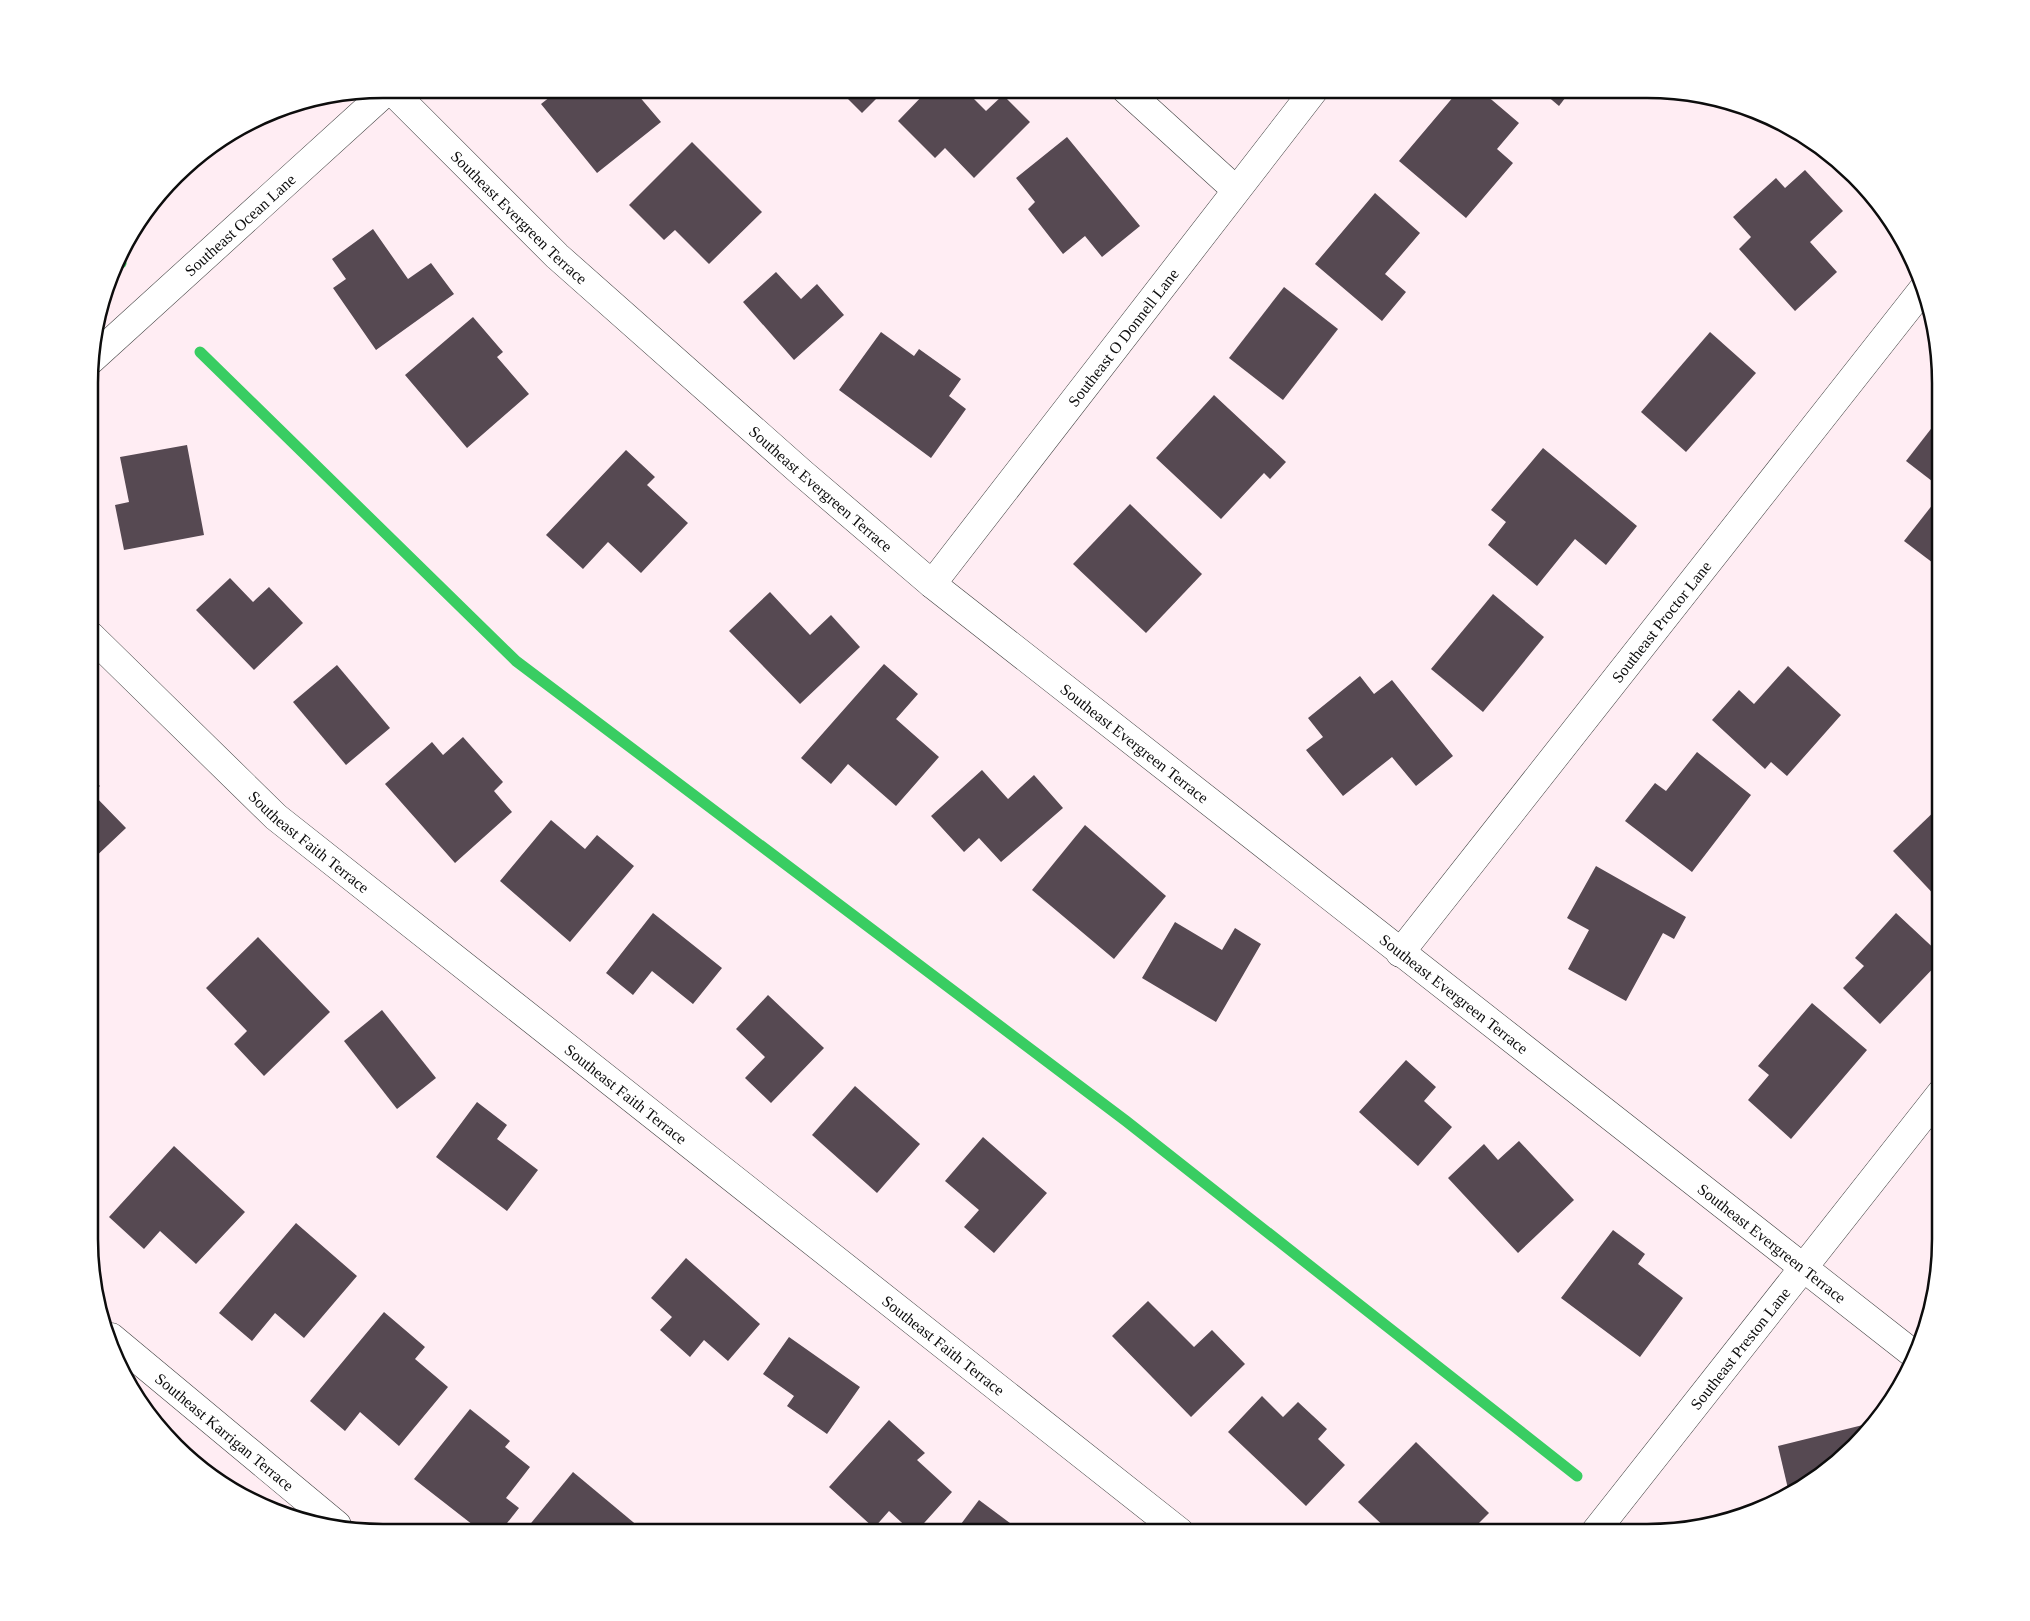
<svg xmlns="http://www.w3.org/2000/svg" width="2030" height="1621" viewBox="0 0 2030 1621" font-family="Georgia,serif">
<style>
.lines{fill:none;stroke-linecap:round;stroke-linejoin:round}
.stream{stroke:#39cd62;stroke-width:11}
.building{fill:#564952}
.minor-casing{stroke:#404040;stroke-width:29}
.minor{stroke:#fff;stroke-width:28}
.labels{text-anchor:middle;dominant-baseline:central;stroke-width:5;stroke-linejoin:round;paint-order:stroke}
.street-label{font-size:16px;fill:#0d0d0d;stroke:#fff}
.rim{fill:none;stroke:#0d0d0d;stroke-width:2.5}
</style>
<rect width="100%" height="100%" fill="#ffedf3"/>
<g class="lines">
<!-- stream -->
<g class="stream">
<path d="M120,261L121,263"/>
<path d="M200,352L516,661L1126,1121L1577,1476"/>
</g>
</g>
<!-- building -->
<g class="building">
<path d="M560,89H646L638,95L661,122L597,173L541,104Z"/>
<path d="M838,89H886L862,113Z"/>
<path d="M929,89H964L986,111L1003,95L1030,122L974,178L945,148L935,158L898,121Z"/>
<path d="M1460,89H1479L1519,123L1497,149L1513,163L1466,218L1399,161Z"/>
<path d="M1539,89H1572L1559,106Z"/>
<path d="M1067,137L1140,226L1102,257L1085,236L1063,254L1028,209L1035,202L1016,178Z"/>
<path d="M692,142L762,212L709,264L675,230L664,240L629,205Z"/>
<path d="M1805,170L1843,211L1810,242L1837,272L1795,311L1739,249L1751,237L1733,217L1776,178L1785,188Z"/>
<path d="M1375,193L1420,233L1385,274L1406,292L1382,321L1315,264Z"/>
<path d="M373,229L408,279L431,263L454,294L376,350L333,288L346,279L332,259Z"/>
<path d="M776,272L801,299L817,284L844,315L794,360L743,302Z"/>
<path d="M1284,287L1338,329L1283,400L1229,358Z"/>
<path d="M473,317L503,352L497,357L529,394L467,448L405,375Z"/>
<path d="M881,332L914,356L919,349L961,379L949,396L966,409L931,458L839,390Z"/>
<path d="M1710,332L1756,373L1686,452L1641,412Z"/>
<path d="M1214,395L1286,462L1270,479L1264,473L1221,519L1156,458Z"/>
<path d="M1934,425L1941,431V488L1906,461Z"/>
<path d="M187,445L204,535L124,550L115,505L129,502L120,457Z"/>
<path d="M1543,448L1637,526L1606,565L1575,539L1537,586L1488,545L1506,522L1491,510Z"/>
<path d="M626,450L655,477L647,485L688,523L641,573L608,542L583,569L546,535Z"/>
<path d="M1941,494V569L1904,541Z"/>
<path d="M1130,504L1202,574L1146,633L1073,564Z"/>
<path d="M230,578L253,602L269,587L303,623L254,670L196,610Z"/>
<path d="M770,592L810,635L831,615L860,647L800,704L729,631Z"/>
<path d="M1493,594L1544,637L1483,712L1431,669Z"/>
<path d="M884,664L918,694L896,719L939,757L896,806L848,764L831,784L801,758Z"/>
<path d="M337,665L390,728L346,765L293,702Z"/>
<path d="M1788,666L1841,715L1787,776L1771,762L1765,769L1712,720L1739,690L1754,704Z"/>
<path d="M1360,676L1374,694L1392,680L1453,756L1416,786L1392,757L1343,796L1306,750L1323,737L1308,718Z"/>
<path d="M463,737L503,782L494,791L512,812L455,863L385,784L432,742L443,755Z"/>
<path d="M1697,752L1751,795L1692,872L1625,821L1655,783L1666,791Z"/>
<path d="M982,770L1008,799L1034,775L1063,808L1001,862L979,838L964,852L931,816Z"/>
<path d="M90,776L100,786L92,793L126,828L90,862Z"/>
<path d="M1941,805V902L1893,851Z"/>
<path d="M551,820L585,849L597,835L634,866L570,942L500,881Z"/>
<path d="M1085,825L1166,896L1114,959L1032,890Z"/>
<path d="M1596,866L1686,917L1674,939L1663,933L1626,1001L1568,969L1589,930L1567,918Z"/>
<path d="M653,913L722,968L693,1004L652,971L633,995L606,973Z"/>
<path d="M1896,913L1941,955V960L1880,1024L1843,988L1864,966L1855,958Z"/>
<path d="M1175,922L1222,950L1235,928L1261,944L1216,1022L1142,978Z"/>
<path d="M258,937L330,1012L264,1076L234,1044L247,1031L206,988Z"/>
<path d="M768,995L824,1048L771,1103L745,1078L765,1057L736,1029Z"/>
<path d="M1812,1003L1867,1050L1791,1139L1748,1100L1769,1075L1758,1066Z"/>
<path d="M382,1010L436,1078L397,1109L344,1041Z"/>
<path d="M1406,1060L1436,1087L1424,1101L1452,1127L1418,1166L1359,1112Z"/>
<path d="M855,1086L920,1144L877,1193L812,1135Z"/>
<path d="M477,1102L507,1125L497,1139L538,1170L507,1211L436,1157Z"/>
<path d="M983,1137L1047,1193L994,1253L964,1227L979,1210L945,1181Z"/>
<path d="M1519,1141L1574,1200L1518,1253L1448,1178L1484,1144L1498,1160Z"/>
<path d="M174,1146L245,1212L196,1264L160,1231L144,1249L109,1217Z"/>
<path d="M296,1223L357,1276L304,1338L275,1313L252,1341L219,1313Z"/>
<path d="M1613,1230L1645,1254L1638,1264L1683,1298L1640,1357L1561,1298Z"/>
<path d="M686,1258L760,1324L728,1361L704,1340L690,1357L660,1330L672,1317L651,1298Z"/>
<path d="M1148,1301L1194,1347L1212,1330L1245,1364L1191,1417L1112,1336Z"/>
<path d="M384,1312L425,1347L415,1359L448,1387L399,1446L360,1412L345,1431L310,1401Z"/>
<path d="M789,1337L860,1387L827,1434L787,1406L794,1396L763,1374Z"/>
<path d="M1262,1396L1283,1417L1298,1402L1327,1429L1318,1439L1345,1465L1306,1506L1228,1432Z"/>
<path d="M470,1409L510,1441L505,1447L530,1467L506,1498L519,1508L500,1532H482L414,1479Z"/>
<path d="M889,1420L925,1453L917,1460L952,1492L916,1532H912L889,1511L874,1528L829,1487Z"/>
<path d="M1871,1423L1872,1427L1868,1432L1826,1472L1789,1493L1778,1446Z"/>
<path d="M1416,1442L1489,1513L1470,1532H1390L1358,1502Z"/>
<path d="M573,1472L645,1532H531L527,1528Z"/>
<path d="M979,1500L1022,1532H955Z"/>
</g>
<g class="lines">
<defs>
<g id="minor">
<path id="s1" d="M390,89L557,256L802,473L932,584L1916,1356"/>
<path d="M1125,89L1236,190"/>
<path id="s2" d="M91,360L389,89"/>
<path id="s3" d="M932,584L1315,89"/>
<path id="s4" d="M91,636L276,817L1180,1532"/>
<path id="s5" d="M1400,953L1923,289"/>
<path id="s6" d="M111,1337L337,1525"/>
<path id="s7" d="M1595,1532L1941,1093"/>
</g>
</defs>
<!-- minor casing -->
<use href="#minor" class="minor-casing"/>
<!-- minor -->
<use href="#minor" class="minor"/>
</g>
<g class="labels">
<!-- street labels -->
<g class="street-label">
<text stroke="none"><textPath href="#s1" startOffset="182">Southeast Evergreen Terrace</textPath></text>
<text stroke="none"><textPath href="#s2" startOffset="201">Southeast Ocean Lane</textPath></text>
<text stroke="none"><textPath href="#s3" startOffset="312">Southeast O Donnell Lane</textPath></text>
<text stroke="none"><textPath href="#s1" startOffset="588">Southeast Evergreen Terrace</textPath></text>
<text stroke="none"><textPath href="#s5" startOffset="422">Southeast Proctor Lane</textPath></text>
<text stroke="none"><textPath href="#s1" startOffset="992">Southeast Evergreen Terrace</textPath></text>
<text stroke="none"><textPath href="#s4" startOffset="300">Southeast Faith Terrace</textPath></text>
<text stroke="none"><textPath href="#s1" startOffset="1398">Southeast Evergreen Terrace</textPath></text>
<text stroke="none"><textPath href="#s4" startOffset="705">Southeast Faith Terrace</textPath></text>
<text stroke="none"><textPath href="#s1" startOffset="1802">Southeast Evergreen Terrace</textPath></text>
<text stroke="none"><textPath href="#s4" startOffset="1110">Southeast Faith Terrace</textPath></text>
<text stroke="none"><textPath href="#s7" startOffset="234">Southeast Preston Lane</textPath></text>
<text stroke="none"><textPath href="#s6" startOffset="148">Southeast Karrigan Terrace</textPath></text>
</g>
</g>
<!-- crop -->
<path d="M0 0H2030V1621H0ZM383 98H1647A285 285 0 0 1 1932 383V1239A285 285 0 0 1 1647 1524H383A285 285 0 0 1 98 1239V383A285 285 0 0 1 383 98Z" fill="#fff" fill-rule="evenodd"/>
<path class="rim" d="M383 98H1647A285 285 0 0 1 1932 383V1239A285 285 0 0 1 1647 1524H383A285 285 0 0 1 98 1239V383A285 285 0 0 1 383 98Z"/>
</svg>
